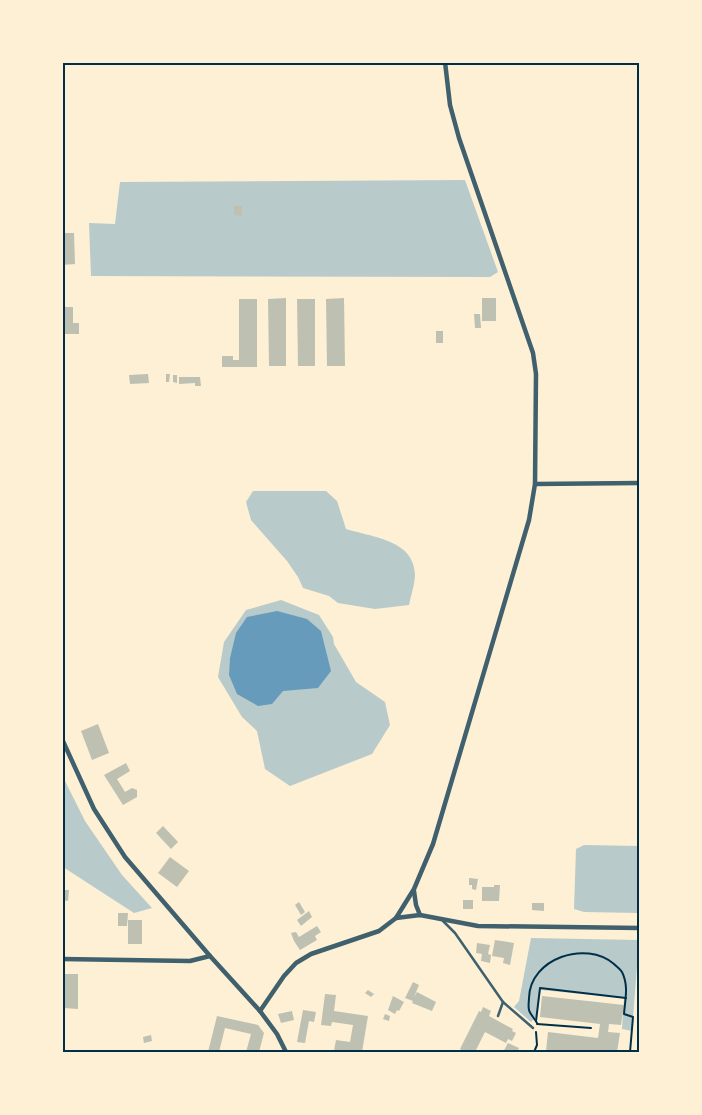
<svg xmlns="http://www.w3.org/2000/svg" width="702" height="1115" viewBox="0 0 702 1115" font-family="'Fira Sans Condensed',sans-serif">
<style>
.green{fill:#b9caca}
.water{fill:#669bbc}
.building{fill:#bec0b2}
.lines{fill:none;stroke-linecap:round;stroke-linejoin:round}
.path{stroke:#003049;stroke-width:2}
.service{stroke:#3f606c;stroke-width:2.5}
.minor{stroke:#3f606c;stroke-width:4.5}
.neatline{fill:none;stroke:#003049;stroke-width:2}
</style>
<rect width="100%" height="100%" fill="#fdf0d5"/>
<!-- green -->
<g class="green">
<path d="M465,180L498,272L490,277L91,276L89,223L115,224L120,182Z"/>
<path d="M253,491H326L337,501L346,529C372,537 414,540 415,574C415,584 411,595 409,605L375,609L338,603L329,596L303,588L298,577L287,561L251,520L246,502Z"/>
<path d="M281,600L319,615L333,637L334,644L356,682L385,702L390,725L372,754L290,786L265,769L257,731L242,717L218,677L224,642L246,610Z"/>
<path d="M63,777L85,821L122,875L152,908L134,913L63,867Z"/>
<path d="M584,845L639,846V913L584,912L574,909L576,849Z"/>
<path d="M531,938L639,940L632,1031L622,1029L624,998L541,990L537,1016L531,1022L514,1007L519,1001Z"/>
</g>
<!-- water -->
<path class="water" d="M277,611L307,619L321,631L331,671L318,688L283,691L272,704L258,706L237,694L229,675L230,658L236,633L247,617Z"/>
<!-- building -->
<g class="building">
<path d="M234,206H242V216L234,215Z"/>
<path d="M63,233H74L75,264L62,265Z"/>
<path d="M286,298V366H269L268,299Z"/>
<path d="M344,298L345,366H327L326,299Z"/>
<rect x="482" y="298" width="14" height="23"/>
<path d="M239,299H257V367H222V356H233V360H239Z"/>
<path d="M297,299H315V366H298Z"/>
<path d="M62,307H73V323H79V334H62Z"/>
<path d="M474,314H480L481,328H475Z"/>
<rect x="436" y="331" width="7" height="12"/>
<path d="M148,374L149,383L130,384L129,375Z"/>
<path d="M166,374H170L169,382H166Z"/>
<path d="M173,375H177V383L173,382Z"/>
<path d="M179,377H200L201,386H195V383L179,384Z"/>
<path d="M98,724L109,753L92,760L81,731Z"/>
<path d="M126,763L130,771L117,779L125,792L132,788L137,790V797L123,805L104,775Z"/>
<path d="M163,826L178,842L171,849L156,833Z"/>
<path d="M170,857L189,871L177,887L158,873Z"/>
<path d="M469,878L478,879L476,890L472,889V885H469Z"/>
<path d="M494,885H500L499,901H482V887H494Z"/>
<path d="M62,890H69L68,901L62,900Z"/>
<rect x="463" y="900" width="10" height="9"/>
<path d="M299,902L305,912L301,915L295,905Z"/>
<path d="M532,903H544V911L532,910Z"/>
<path d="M309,911L312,917L301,926L297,920Z"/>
<path d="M118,913H128L127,926H118Z"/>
<rect x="128" y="920" width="14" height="24"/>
<path d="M317,926L321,932L315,936L317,940L300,950L294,941L291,933L296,932L299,937Z"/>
<path d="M495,940L514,943L510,965L503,963L504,958L492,956Z"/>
<path d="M477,943L490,945L488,954L491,955L490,963L481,961L482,954L476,953Z"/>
<path d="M63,974H78V1009L63,1008Z"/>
<path d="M413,982L419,985L414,997L417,992L436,1002L432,1011L412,1003L413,1001L405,998Z"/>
<path d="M368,990L374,994L371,997L365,993Z"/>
<path d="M325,994L336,995L334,1011L368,1016L362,1052L334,1051L336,1040L350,1042L353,1025L332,1022L331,1026L321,1025Z"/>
<path d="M393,996L404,1002L399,1011L397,1010L395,1014L388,1010Z"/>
<path d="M542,996L624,1005L621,1025L609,1024L608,1032L620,1033L617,1052L546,1051L548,1032L598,1038L600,1024L540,1017Z"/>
<path d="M483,1007L491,1011L489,1016L513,1029L512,1031L516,1033L512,1041L508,1039L506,1043L485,1032L475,1052H466L460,1049L479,1011L481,1012Z"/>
<path d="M303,1010L316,1012L314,1022L309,1021L305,1043L297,1042Z"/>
<path d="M292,1011L294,1020L281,1023L278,1014Z"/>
<path d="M385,1014L390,1016L389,1021L383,1019Z"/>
<path d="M217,1016L258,1025L264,1033L259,1052H246L251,1034L225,1028L219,1052H208Z"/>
<path d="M151,1035L152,1041L144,1043L143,1037Z"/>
<path d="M508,1043L519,1048L517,1052H503Z"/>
</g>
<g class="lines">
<!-- path -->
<g class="path">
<path d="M536,1021L540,988L626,998"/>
<path d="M537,1023C535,1019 530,1014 529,1010C528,1006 529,1001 529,998C530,958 586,940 614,964C617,967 620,969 622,972C629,986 625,1000 624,1014L633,1017L630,1052"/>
<path d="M537,1024L591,1028"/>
<path d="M534,1052L537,1045L536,1032"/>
</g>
<!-- service -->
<g class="service">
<path d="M443,921L455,933L503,1002L533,1028"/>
<path d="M498,1016L503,1002"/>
</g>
<!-- minor -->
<g class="minor">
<path d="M535,484L640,483"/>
<path d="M62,739L94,809L125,857L210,956L260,1011L277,1034L286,1052"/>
<path d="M414,891L416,905L420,915"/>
<path d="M396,918L414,889L433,844L529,520L535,484L536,374L533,353L459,138L450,105L445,62"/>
<path d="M62,959L190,961L210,956"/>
<path d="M260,1011L284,976L296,963L311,954L379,931L396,918L420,915L478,926L640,928"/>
</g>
</g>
<!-- border -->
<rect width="702" height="1115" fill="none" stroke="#fdf0d5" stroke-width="128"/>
<rect x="64" y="64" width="574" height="987" class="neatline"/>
</svg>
